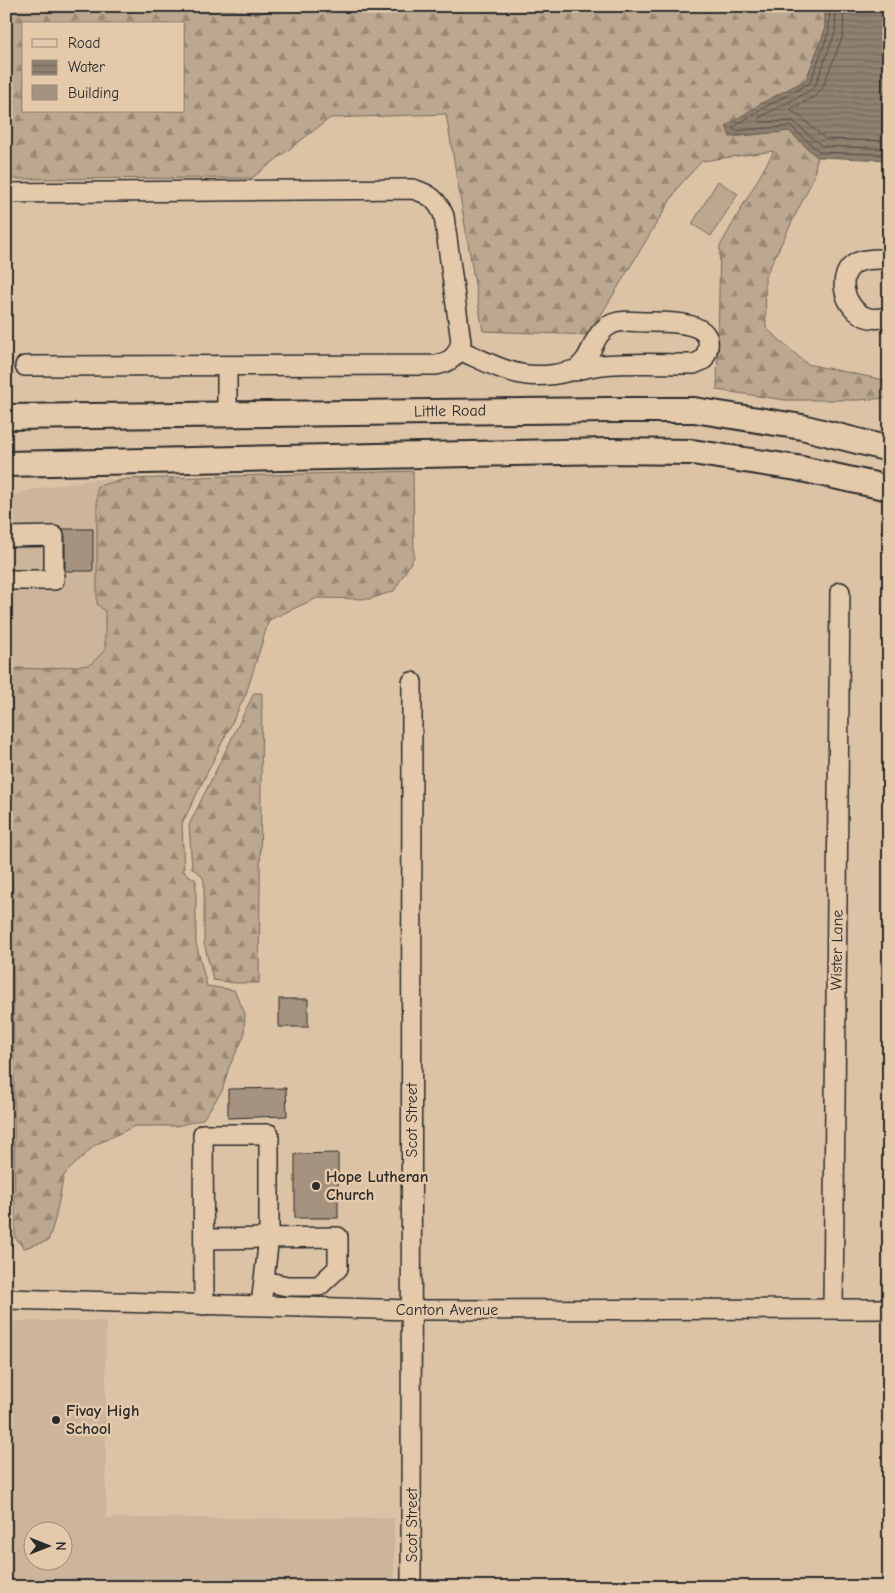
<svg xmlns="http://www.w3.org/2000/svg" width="895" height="1593" viewBox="0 0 895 1593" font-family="'Comic Neue',sans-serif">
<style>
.built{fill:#ccb59b;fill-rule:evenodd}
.grass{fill:url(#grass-tufts);stroke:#74695d}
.forest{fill:url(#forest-firs);stroke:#74695d;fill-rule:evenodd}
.pitch{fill:#bca78f;stroke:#74695d}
.water{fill:url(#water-rules);stroke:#675e54}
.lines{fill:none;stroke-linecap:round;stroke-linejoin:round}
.shore{stroke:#534d47;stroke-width:1}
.building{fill:#a59380;stroke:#2b2b2b}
.minor-casing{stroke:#2b2b2b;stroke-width:22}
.major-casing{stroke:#2b2b2b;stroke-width:28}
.minor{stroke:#e4c9ab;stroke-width:19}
.major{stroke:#e4c9ab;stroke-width:24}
.poi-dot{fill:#2b2b2b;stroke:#e4c9ab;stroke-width:2}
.labels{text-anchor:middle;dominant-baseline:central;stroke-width:5;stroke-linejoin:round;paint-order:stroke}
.street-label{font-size:16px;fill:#2b2b2b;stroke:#e4c9ab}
.poi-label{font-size:16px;font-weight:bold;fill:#2b2b2b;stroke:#e4c9ab;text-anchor:start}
</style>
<defs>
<pattern id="grass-tufts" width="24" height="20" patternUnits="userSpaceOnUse" patternTransform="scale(1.25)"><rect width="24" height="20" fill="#bca78f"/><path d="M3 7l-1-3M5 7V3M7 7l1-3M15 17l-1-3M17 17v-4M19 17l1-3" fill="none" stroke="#998875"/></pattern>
<pattern id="forest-firs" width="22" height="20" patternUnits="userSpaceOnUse" patternTransform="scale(1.25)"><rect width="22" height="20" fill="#bca78f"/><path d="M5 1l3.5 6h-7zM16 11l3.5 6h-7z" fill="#998875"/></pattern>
<pattern id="water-rules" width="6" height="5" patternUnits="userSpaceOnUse" patternTransform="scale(1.25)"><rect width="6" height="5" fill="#8f8070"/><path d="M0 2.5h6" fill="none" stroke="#75695c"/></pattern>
</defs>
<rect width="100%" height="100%" fill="#ddc3a6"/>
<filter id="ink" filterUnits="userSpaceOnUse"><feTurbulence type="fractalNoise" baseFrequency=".02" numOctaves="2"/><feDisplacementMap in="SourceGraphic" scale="10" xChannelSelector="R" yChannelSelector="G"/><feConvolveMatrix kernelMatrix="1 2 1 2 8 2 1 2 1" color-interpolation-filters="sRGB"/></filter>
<g filter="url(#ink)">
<!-- built -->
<g class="built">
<path d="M96,479H127L97,486L105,611V650L91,665L42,669L18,668L11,672L14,494L41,488Z"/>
<path d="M6,1321H106V1518H394V1587H6ZM32,1530H62V1560H32Z"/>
</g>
<!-- grass -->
<path class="grass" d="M190,6H283L258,14Z"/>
<!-- forest -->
<g class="forest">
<path d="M6,6H190L258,14L283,6H825V30L806,80L760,104L730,137L789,131L817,157L814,177L765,277L766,328L807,364L889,381V398L858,400H785L717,390L720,246L774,151L702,161L679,186L589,335L483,331L446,114L330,118L252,178L12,179L7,128ZM24,24H184V111H24Z"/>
<path d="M413,471L414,557L394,591L370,599L317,598L269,620L246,694L182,824L184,872L196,880V943L207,986L234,990L245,1013L244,1036L229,1067L222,1091L203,1119L177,1126H135L95,1145L64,1175L55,1220L48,1241L24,1248L15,1238L11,672L18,668L42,669L90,665L105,650V611L97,604V486L127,479Z"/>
<path d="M254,693H262L259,983H235L213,980L204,943V880L201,875L192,868L189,825Z"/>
</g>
<!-- pitch -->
<path class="pitch" d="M718,181L738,194L711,236L692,224Z"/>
<!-- water -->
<path class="water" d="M825,6H889V160L817,157L789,131L730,137L726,126L760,104L806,80L825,30Z"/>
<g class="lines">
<!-- shore -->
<g class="shore">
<path d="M830,6L829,31L810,83L763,108L733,127V129L735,131L790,126L820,152L889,155"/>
<path d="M836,6L835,33L815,86L811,90L766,114L759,118V120L761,122L793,121L822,146L889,149"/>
<path d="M844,6L843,35L822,89L816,96L792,108L791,111L801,117L825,139L889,141"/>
</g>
</g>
<!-- building -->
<g class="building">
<path d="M62,529H93V571H65V536Z"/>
<rect x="279" y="999" width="29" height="28"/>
<path d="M286,1088L287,1116L228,1118V1089Z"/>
<path d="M338,1153V1218H295V1154Z"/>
</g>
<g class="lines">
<defs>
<g id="minor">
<path d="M6,193L413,189C429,194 437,199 444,216L461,342C457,357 450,362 436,365L25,366"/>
<path d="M889,259C879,259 867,258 858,262C834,273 844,309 866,317C873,320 881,318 889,317"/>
<path d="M459,350C481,359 503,372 527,375C557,378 575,368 602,365C632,362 664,364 694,364L703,360C725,321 673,322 648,322C636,322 620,319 610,325C597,331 593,348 586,359C583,363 579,367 575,371"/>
<path d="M227,366V414"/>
<path d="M6,537L54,536V580H6"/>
<path d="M204,1239L338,1237V1268L319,1286H287L264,1281"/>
<path d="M6,1299L412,1310L889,1309"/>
<path d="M204,1305L203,1134H269V1237L261,1305"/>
<path d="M833,1308L840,592"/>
<path d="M411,1587L412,682"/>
</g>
<g id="major">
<path d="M6,417L608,410H694L802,427L889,449"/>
<path d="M6,464L608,451L692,452L797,468L889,488"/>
</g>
</defs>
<!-- minor casing -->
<use href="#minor" class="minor-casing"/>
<!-- major casing -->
<use href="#major" class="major-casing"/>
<!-- minor -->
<use href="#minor" class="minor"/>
<!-- major -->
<use href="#major" class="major"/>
</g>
</g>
<!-- markers -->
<g class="poi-dot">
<circle cx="316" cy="1186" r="5"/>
<circle cx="56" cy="1420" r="5"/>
</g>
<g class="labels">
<!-- street labels -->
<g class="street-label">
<text transform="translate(450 411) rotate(-1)">Little Road</text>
<text transform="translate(837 950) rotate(-89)">Wister Lane</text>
<text transform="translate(412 1120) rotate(-90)">Scot Street</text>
<text x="447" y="1310">Canton Avenue</text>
<text transform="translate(412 1525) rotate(-90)">Scot Street</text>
</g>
<!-- poi labels -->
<g class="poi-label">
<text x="326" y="1177">Hope Lutheran<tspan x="326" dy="18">Church</tspan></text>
<text x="66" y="1411">Fivay High<tspan x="66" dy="18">School</tspan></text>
</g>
</g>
<!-- margin -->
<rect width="895" height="1593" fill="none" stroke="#e4c9ab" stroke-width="25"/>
<rect x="12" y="12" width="870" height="1568" fill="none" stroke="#2b2b2b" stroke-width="2" filter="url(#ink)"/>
<!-- legend -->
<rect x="22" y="22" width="162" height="90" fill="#e4c9ab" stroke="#9a8a78"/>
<rect x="32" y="39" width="25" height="8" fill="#e4c9ab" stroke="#9a8a78"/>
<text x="68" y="48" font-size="15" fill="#2b2b2b">Road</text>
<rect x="32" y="60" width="25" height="15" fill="url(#water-rules)" stroke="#9a8a78"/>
<text x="68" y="72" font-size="15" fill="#2b2b2b">Water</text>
<rect x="32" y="85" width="25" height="15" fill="#a59380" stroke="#9a8a78"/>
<text x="68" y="98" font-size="15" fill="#2b2b2b">Building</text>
<!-- north arrow -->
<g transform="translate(48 1546) rotate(90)"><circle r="24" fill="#e4c9ab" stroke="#9a8a78"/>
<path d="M0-4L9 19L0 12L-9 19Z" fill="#2b2b2b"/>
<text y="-8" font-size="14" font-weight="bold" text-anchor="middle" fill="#2b2b2b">N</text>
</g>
</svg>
